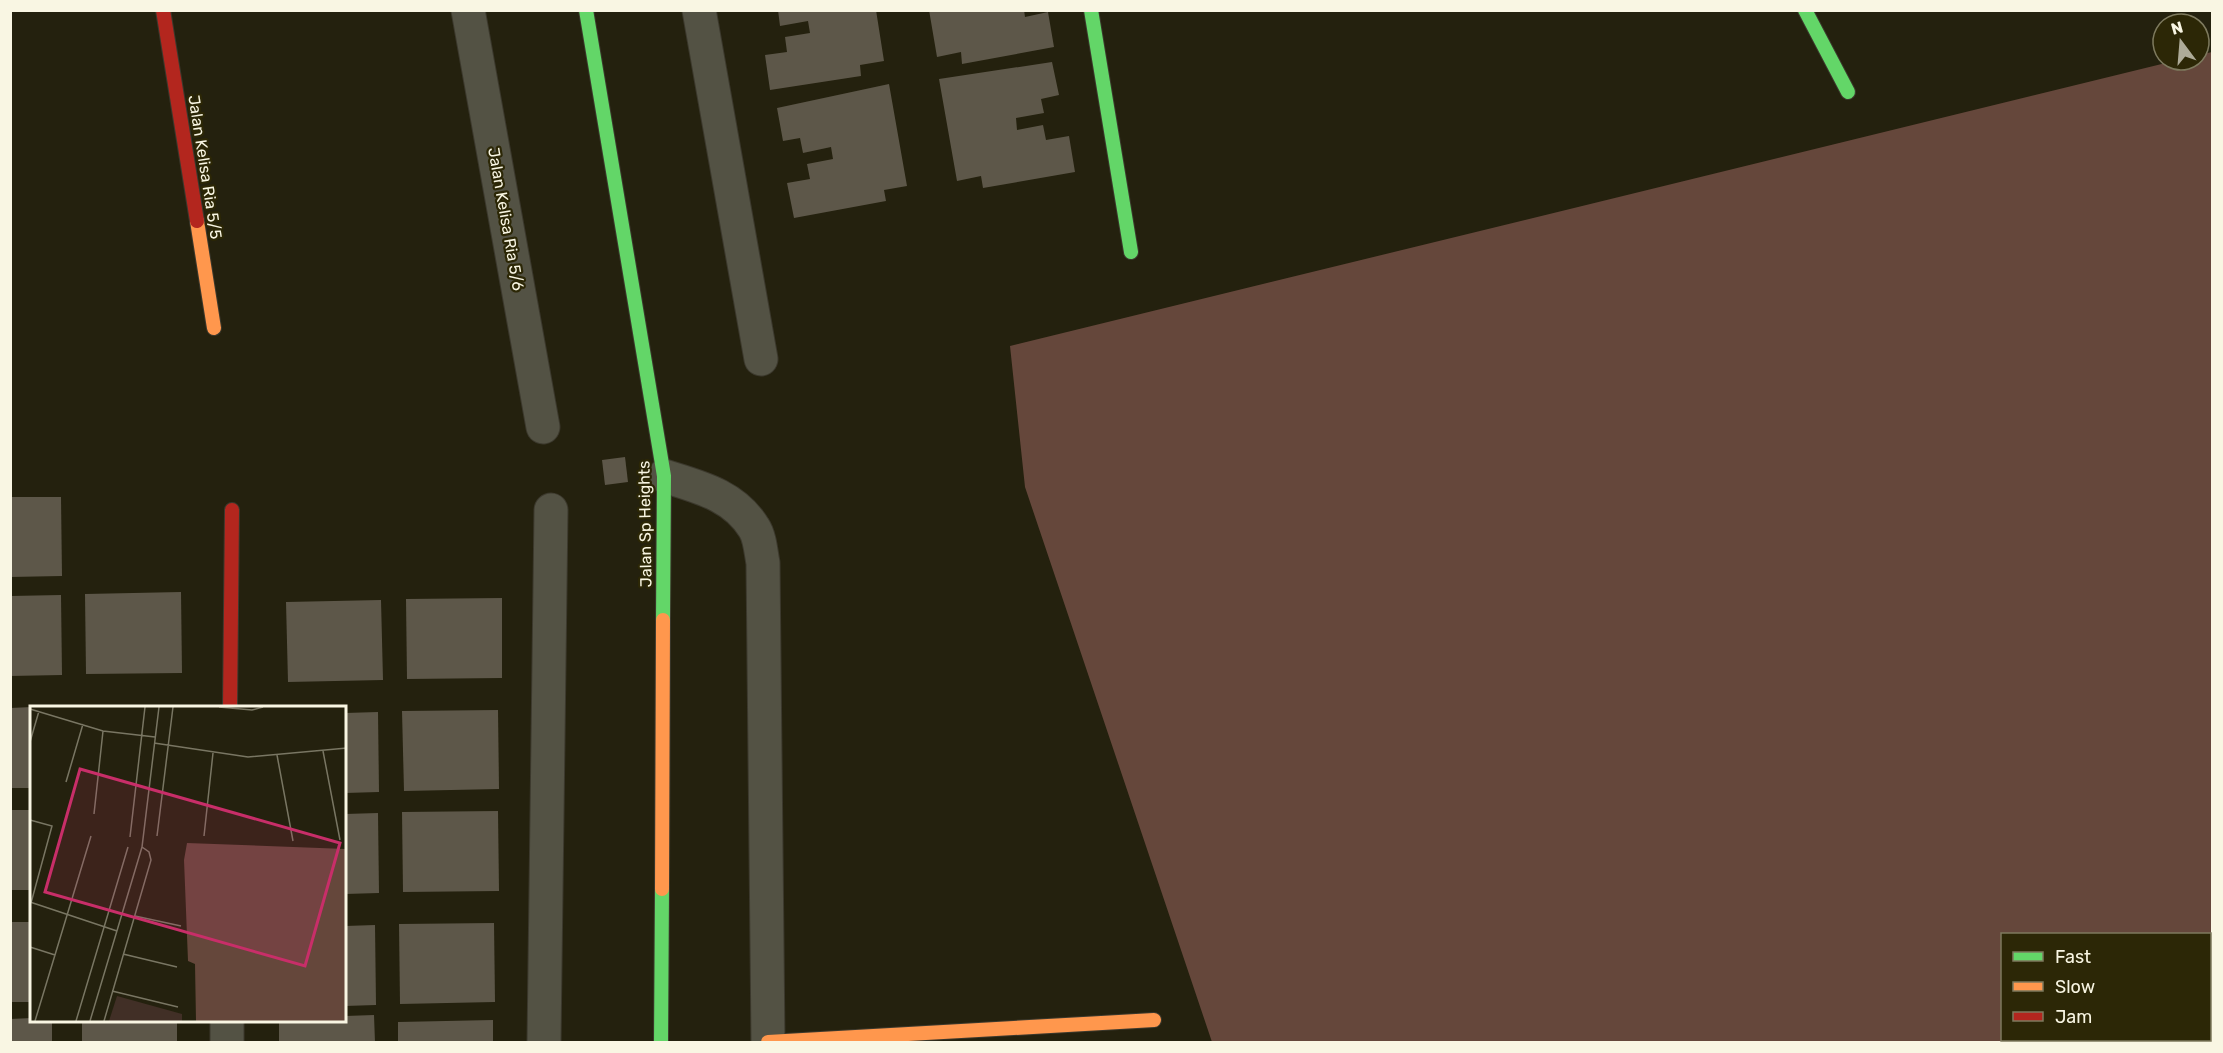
<svg xmlns="http://www.w3.org/2000/svg" width="2223" height="1053" font-family="Rubik,sans-serif">
<style>
.forest{fill:#65473b;fill-rule:evenodd}
.building{fill:#5d5749}
.lines{fill:none;stroke-linecap:round;stroke-linejoin:round}
.street-casing{stroke:#3c392d;stroke-width:35}
.fast-casing{stroke:#3c392d;stroke-width:16}
.slow-casing{stroke:#3c392d;stroke-width:16}
.jam-casing{stroke:#3c392d;stroke-width:16}
.street{stroke:#535244;stroke-width:33}
.fast{stroke:#63d668;stroke-width:14}
.slow{stroke:#ff974d;stroke-width:14}
.jam{stroke:#b3261e;stroke-width:14}
.labels{text-anchor:middle;dominant-baseline:central;stroke-width:4.5;stroke-linejoin:round;paint-order:stroke}
.street-label{font-size:16px;fill:#f9f6e3;stroke:#2c2706}
.inset-road{fill:none;stroke:#797663;stroke-width:1.5}
.view{fill:#c82e69;fill-opacity:0.15;stroke:#c82e69;stroke-width:3}
.inset-edge{fill:none;stroke:#f9f6e3;stroke-width:3}
</style>
<rect width="100%" height="100%" fill="#24210e"/>
<path class="forest" d="M 2212,52 L 2212,1042 L 1212,1042 L 1025,487 L 1010,346 L 2178,60 L 2199,60 L 2199,55 ZM 2002,934 L 2210,934 L 2210,1040 L 2002,1040 Z"/>
<g class="building">
<polygon points="778,10 876,10 884,61 860,65 861,76 770,90 765,55 787,52 785,37 810,33 808,21 780,26"/>
<polygon points="929,10 1024,10 1025,17 1048,12 1054,47 962,64 961,52 937,57"/>
<polygon points="1052,62 1059,95 1041,99 1044,113 1016,118 1017,130 1043,125 1046,140 1069,136 1075,172 983,188 981,176 957,181 939,79"/>
<polygon points="889,84 907,186 884,190 886,201 794,218 787,183 810,179 807,164 833,159 831,147 803,153 800,138 783,141 777,108"/>
<polygon points="625,457 628,482 605,485 602,460"/>
<polygon points="10,497 61,497 62,576 10,577"/>
<polygon points="181,592 182,673 86,674 85,594"/>
<polygon points="61,595 62,675 10,676 10,596"/>
<polygon points="502,598 502,678 407,679 406,599"/>
<polygon points="381,600 383,680 288,682 286,602"/>
<polygon points="177,705 177,708 91,708 91,706"/>
<polygon points="10,708 32,707 32,788 10,788"/>
<polygon points="498,710 499,789 404,791 402,711"/>
<polygon points="378,712 379,792 345,793 345,713"/>
<rect x="10" y="810" width="22" height="80"/>
<polygon points="498,811 499,891 403,892 402,812"/>
<polygon points="378,813 379,893 345,894 345,814"/>
<rect x="10" y="922" width="22" height="80"/>
<polygon points="494,923 495,1002 400,1004 399,924"/>
<polygon points="375,925 376,1005 345,1006 345,926"/>
<polygon points="374,1015 375,1042 279,1042 279,1022 345,1022 345,1016"/>
<polygon points="32,1018 32,1022 52,1022 52,1042 10,1042 10,1019"/>
<polygon points="493,1020 493,1042 398,1042 398,1022"/>
<rect x="82" y="1022" width="95" height="20"/>
</g>
<g class="lines">
<g class="street-casing">
<g id="street">
<polyline points="468,10 543,427"/>
<polyline points="699,10 761,359"/>
<path d="M 664,476 C 699,487 734,495 754,528 C 760,537 761,553 763,563 L 768,1042"/>
<polyline points="227,1042 227,1022"/>
<polyline points="544,1042 551,510"/>
</g>
</g>
<g class="fast-casing">
<g id="fast">
<polyline points="586,10 664,476 663,620"/>
<polyline points="1091,10 1131,252"/>
<polyline points="1805,10 1848,92"/>
<polyline points="661,1042 662,889"/>
</g>
</g>
<g class="slow-casing">
<g id="slow">
<polyline points="197,221 214,328"/>
<polyline points="662,889 663,620"/>
<polyline points="768,1042 1154,1020"/>
</g>
</g>
<g class="jam-casing">
<g id="jam">
<polyline points="163,10 197,221"/>
<polyline points="230,708 232,510"/>
</g>
</g>
<use href="#street" class="street"/>
<use href="#fast" class="fast"/>
<use href="#slow" class="slow"/>
<use href="#jam" class="jam"/>
</g>
<g class="labels">
<g class="street-label">
<text transform="translate(205 167) rotate(81)">Jalan Kelisa Ria 5/5</text>
<text transform="translate(506 219) rotate(80)">Jalan Kelisa Ria 5/6</text>
<text transform="translate(645 524) rotate(-91)">Jalan Sp Heights</text>
</g>
</g>
<g transform="translate(30 706)">
<rect width="316" height="316" fill="#24210e"/>
<path d="M 87,290 L 152,308 L 152,315 L 79,315 Z" fill="#412f26"/>
<path d="M 157,137 L 316,143 L 316,315 L 166,315 L 165,258 L 158,255 L 154,154 Z" fill="#65473b"/>
<path class="inset-road" d="M 189,1 L 222,4 L 233,1M 0,3 L 73,25 L 125,31M 0,36 L 9,5M 124,37 L 218,51 L 317,42M 293,45 L 310,134M 247,49 L 263,135M 36,76 L 53,18M 64,108 L 73,25M 0,114 L 22,120 L 1,197M 127,130 L 143,1M 174,130 L 183,47M 100,131 L 115,1M 0,196 L 87,225M 105,210 L 151,220M 0,241 L 25,249M 93,248 L 147,261M 82,285 L 148,301M 5,315 L 61,130M 46,315 L 98,141M 60,315 L 112,141 L 129,1M 74,315 L 121,154 L 119,146 L 112,141"/>
<path class="view" d="M 50,63 L 310,137 L 275,260 L 15,186 Z"/>
<rect width="316" height="316" class="inset-edge"/>
</g>
<rect width="2223" height="1053" fill="none" stroke="#f9f6e3" stroke-width="24"/>
<rect x="2001" y="933" width="210" height="108" fill="#2c2706" stroke="#7e7a5e" stroke-width="1.5"/>
<rect x="2013" y="952" width="30" height="9" fill="#63d668" stroke="#7e7a5e" stroke-width="1.5"/>
<text x="2055" y="963" font-size="18" fill="#f9f6e3">Fast</text>
<rect x="2013" y="982" width="30" height="9" fill="#ff974d" stroke="#7e7a5e" stroke-width="1.5"/>
<text x="2055" y="993" font-size="18" fill="#f9f6e3">Slow</text>
<rect x="2013" y="1012" width="30" height="9" fill="#b3261e" stroke="#7e7a5e" stroke-width="1.5"/>
<text x="2055" y="1023" font-size="18" fill="#f9f6e3">Jam</text>
<g transform="translate(2181 42) rotate(344)"><circle r="28" fill="#2c2706" stroke="#7e7a5e" stroke-width="1.5"/>
<path d="M0-4.5L10 22L0 15L-10 22Z" fill="#aeab98"/>
<text y="-9" font-size="16" font-weight="bold" text-anchor="middle" fill="#f9f6e3">N</text>
</g>
</svg>
